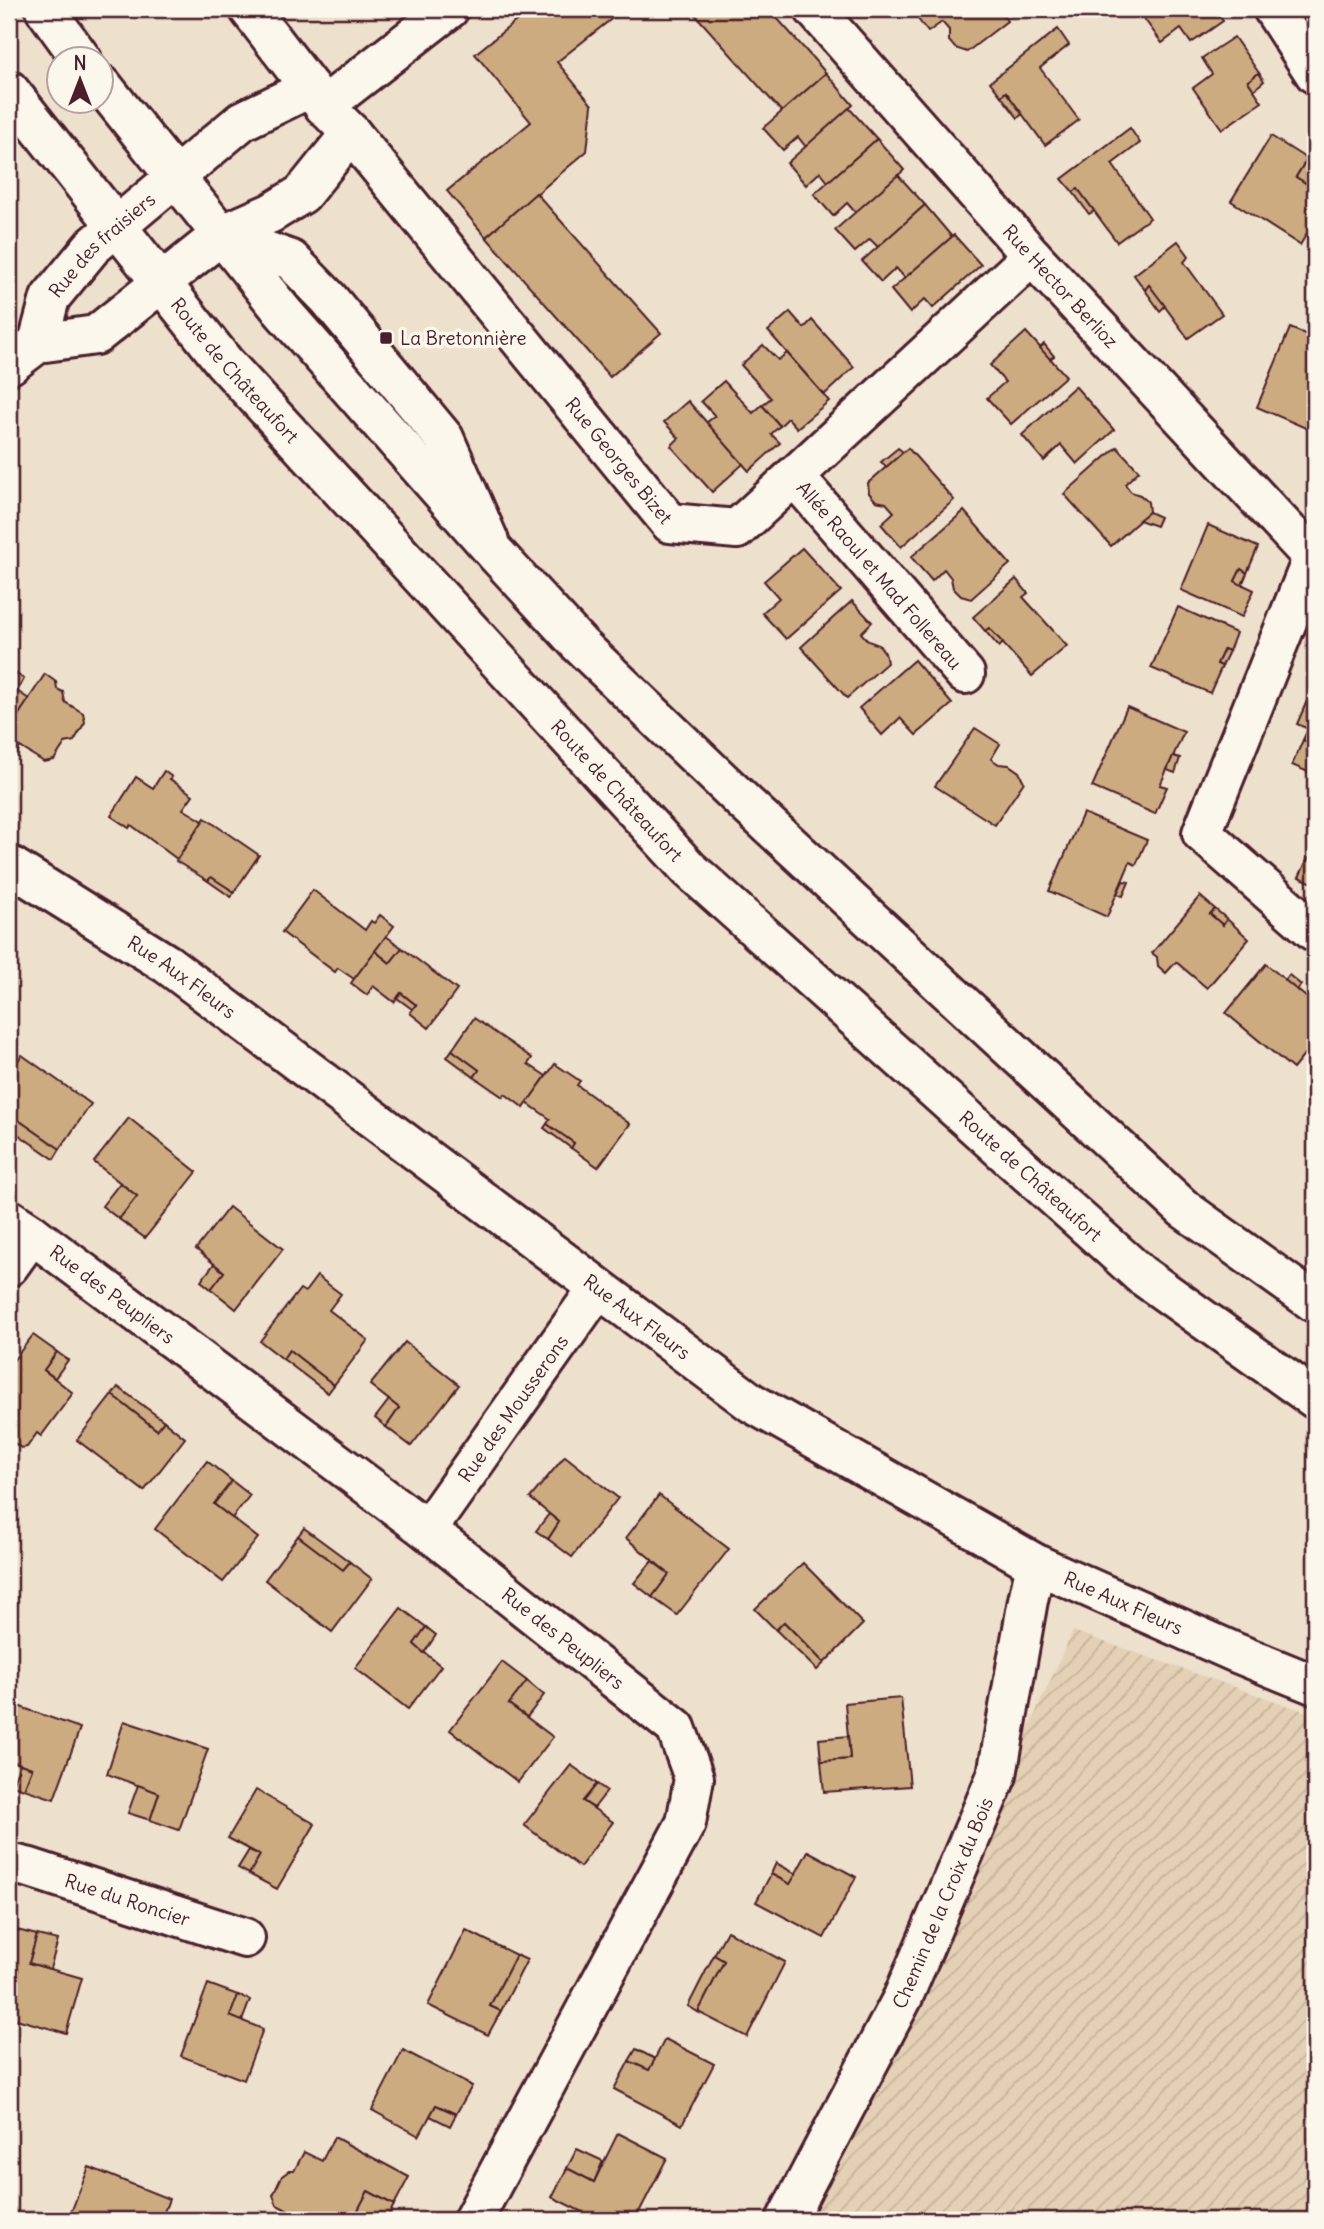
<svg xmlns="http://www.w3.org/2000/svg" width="1324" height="2229" font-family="Delius,sans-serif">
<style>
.industrial{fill:url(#industrial-furrows)}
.building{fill:#cdab80;stroke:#4a1f2b;stroke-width:2}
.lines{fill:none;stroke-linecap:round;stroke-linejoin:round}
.minor-casing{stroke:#4a1f2b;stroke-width:44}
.major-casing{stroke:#4a1f2b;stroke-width:44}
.minor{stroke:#fbf7ec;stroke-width:38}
.major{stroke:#fbf7ec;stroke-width:38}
.poi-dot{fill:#4a1f2b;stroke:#fbf7ec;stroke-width:2.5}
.labels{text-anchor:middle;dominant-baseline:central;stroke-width:7;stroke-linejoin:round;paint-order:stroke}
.street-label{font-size:19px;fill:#4a1f2b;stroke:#fbf7ec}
.poi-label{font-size:19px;fill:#4a1f2b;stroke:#fbf7ec;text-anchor:start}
</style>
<defs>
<pattern id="industrial-furrows" width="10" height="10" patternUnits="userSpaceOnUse" patternTransform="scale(1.75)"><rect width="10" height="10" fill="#e3d0b5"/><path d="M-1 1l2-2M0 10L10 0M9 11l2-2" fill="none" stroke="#c4b29c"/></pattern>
</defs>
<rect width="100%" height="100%" fill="#ede0cc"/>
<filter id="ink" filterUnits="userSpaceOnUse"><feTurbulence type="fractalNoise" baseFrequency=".0143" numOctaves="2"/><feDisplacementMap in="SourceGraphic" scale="14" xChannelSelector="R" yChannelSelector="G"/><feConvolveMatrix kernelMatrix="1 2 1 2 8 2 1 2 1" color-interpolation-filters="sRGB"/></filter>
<g filter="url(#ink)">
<polygon class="industrial" points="1073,1631 1315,1715 1315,2220 804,2220"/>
<g class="building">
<polygon points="531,9 624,9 557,62 592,105 587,151 486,237 447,191 531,122 475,54"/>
<polygon points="690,9 769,9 826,73 782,112"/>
<polygon points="910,9 998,9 1007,21 967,52 955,48 949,41 949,30 942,22 928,32"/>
<polygon points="1137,9 1215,9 1223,21 1191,43 1181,29 1162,43"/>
<polygon points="1058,29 1069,45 1040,68 1079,120 1045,145 1006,92 1001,96 990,82"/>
<polygon points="1234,37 1259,73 1248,81 1262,102 1222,129 1193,88 1212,74 1202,58"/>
<polygon points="826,73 853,105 806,147 798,137 783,150 763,128"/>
<polygon points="1259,73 1264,81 1254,90 1248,81"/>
<polygon points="1006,92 1022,114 1018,118 1001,96"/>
<polygon points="849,108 877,139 828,182 820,172 806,185 787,163"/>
<polygon points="1130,128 1140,143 1112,164 1150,218 1117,242 1078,189 1073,192 1062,179"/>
<polygon points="1271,136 1307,159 1296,177 1315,189 1315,220 1300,245 1231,201"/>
<polygon points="877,139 904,170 856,213 847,203 833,216 814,194"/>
<polygon points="1307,159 1315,164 1315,167 1306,183 1296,177"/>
<polygon points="898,175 925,205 878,247 870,239 855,252 835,230"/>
<polygon points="1078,189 1094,211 1089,214 1073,192"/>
<polygon points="536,193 661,333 610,377 486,237"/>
<polygon points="925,205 952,237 905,278 896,268 881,282 862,261"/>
<polygon points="954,235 981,265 933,308 925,299 910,313 891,290"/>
<polygon points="1178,241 1189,256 1184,262 1222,314 1188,338 1149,285 1145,290 1134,275"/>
<polygon points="1149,285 1165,306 1160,311 1145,290"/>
<polygon points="790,312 804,328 812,320 854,367 824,395 768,331"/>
<polygon points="1290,328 1315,338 1315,432 1257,407"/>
<polygon points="1026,332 1066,376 1011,424 987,398 1005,382 990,365"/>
<polygon points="1044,344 1054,356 1050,359 1040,348"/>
<polygon points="763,345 778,360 787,353 829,401 797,428 788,418 780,426 762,405 771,398 741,365"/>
<polygon points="724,381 753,413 762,405 780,426 771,434 780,443 749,471 706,423 715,416 701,401"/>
<polygon points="1075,386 1114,430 1077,464 1061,445 1044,461 1022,435"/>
<polygon points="688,401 743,464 712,492 671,446 679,438 664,422"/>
<polygon points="1117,447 1139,471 1125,484 1131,492 1140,495 1148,502 1149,512 1111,546 1064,494"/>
<polygon points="898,448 903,452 887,467 881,462"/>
<polygon points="908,448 954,500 901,547 881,524 894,512 886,503 876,501 869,493 868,483"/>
<polygon points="964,511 1010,564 971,599 961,596 953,588 951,578 944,569 932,581 911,557"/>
<polygon points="1149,512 1160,517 1156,526 1139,520"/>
<polygon points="1208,525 1258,547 1247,573 1241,569 1235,581 1254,590 1242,617 1181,590"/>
<polygon points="802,548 841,591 786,639 762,613 779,598 764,581"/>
<polygon points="1241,569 1247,573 1242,585 1235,581"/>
<polygon points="1016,579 1028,593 1023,597 1067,646 1032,676 989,628 985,631 973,617"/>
<polygon points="852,601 872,622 861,633 868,641 879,645 885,653 887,663 847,698 801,647"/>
<polygon points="1178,607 1236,633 1229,651 1224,649 1217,664 1222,666 1210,693 1151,668"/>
<polygon points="989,628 1003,643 999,647 985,631"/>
<polygon points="1224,649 1229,651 1222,666 1217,664"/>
<polygon points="914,660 952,704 916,735 900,718 882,735 859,708"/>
<polygon points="9,669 24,679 9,705"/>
<polygon points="45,674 56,682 57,689 63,692 65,702 83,713 85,722 74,741 65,743 54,760 44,762 20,747 16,755 9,751 9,729"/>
<polygon points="17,691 29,699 9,729 9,705"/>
<polygon points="1309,696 1315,699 1315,732 1297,724"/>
<polygon points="1127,707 1184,732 1160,785 1167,787 1155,814 1092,787"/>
<polygon points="975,728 1000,744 991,759 999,764 1009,765 1019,772 1024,782 995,825 935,786"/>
<polygon points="1308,729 1315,732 1311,743 1303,740"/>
<polygon points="1315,733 1315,775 1292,765 1303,740 1311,743"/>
<polygon points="1173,756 1180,758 1175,773 1167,770"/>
<polygon points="164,771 172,777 170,779 193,795 183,809 203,821 177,859 131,825 129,828 111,816 136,777 153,788"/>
<polygon points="1083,813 1147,840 1136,865 1130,862 1107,917 1049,891"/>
<polygon points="205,818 259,855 234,892 211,877 208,881 176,861"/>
<polygon points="1308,858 1315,859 1315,884 1299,877"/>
<polygon points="211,877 234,892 231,897 208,881"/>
<polygon points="1123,881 1129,882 1123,896 1117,894"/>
<polygon points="313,890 365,930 371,921 374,923 380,915 394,926 354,979 338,968 335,972 282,932"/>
<polygon points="1200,896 1215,909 1210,914 1223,925 1227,919 1249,939 1207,988 1176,962 1166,973 1158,966 1157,957 1152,953"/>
<polygon points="1215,909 1227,919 1223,925 1210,914"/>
<polygon points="386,936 402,948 390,963 375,951"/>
<polygon points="402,948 457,990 429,1028 410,1013 416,1005 401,993 394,1002 373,986 367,995 351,983 375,951 390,963"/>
<polygon points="1266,964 1312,1002 1315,997 1315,1042 1293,1069 1226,1013"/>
<polygon points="1289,975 1301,985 1297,990 1285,980"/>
<polygon points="401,993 416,1005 412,1009 397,998"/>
<polygon points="474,1018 532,1058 528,1064 546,1076 524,1108 505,1094 503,1097 474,1077 479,1070 452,1050"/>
<polygon points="452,1050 479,1070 474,1077 447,1057"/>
<polygon points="22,1055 91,1104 60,1149 14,1117 9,1124 9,1074"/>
<polygon points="555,1064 580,1081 577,1085 630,1124 598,1167 571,1148 574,1143 547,1124 550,1119 527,1103"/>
<polygon points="14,1117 60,1149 54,1159 9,1128 9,1124"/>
<polygon points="129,1118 197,1172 145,1238 119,1219 137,1196 94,1162"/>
<polygon points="547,1124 574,1143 571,1148 544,1128"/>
<polygon points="120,1183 137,1196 119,1219 102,1206"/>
<polygon points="229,1207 283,1249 236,1309 211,1289 224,1272 196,1249"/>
<polygon points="214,1264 224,1272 211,1289 201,1281"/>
<polygon points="317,1276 341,1294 329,1310 368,1340 334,1385 289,1350 283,1359 260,1341 300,1289 305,1292"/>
<polygon points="33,1335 57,1352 44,1370 73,1393 41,1436 37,1433 27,1447 21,1448 9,1439 9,1366"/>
<polygon points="405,1342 459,1385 411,1446 386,1427 399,1408 370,1385"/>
<polygon points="289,1350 334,1385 328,1393 283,1359"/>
<polygon points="57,1352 68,1360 55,1378 44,1370"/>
<polygon points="118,1387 164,1421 157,1430 112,1395"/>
<polygon points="112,1395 157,1430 164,1421 185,1438 144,1491 77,1440"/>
<polygon points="389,1400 399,1408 386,1427 375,1418"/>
<polygon points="565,1456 618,1498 572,1557 548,1539 559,1522 530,1498"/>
<polygon points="207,1461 232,1481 214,1504 258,1538 223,1582 155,1529"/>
<polygon points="232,1481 250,1495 232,1518 214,1504"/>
<polygon points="659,1495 729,1549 677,1615 652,1597 669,1574 626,1538"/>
<polygon points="549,1514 559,1522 548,1539 536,1531"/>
<polygon points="304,1528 350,1562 343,1570 298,1536"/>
<polygon points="298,1536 343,1570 350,1562 372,1579 332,1632 265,1580"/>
<polygon points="652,1561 669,1574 652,1597 634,1583"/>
<polygon points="803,1563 863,1624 824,1663 784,1622 776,1630 755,1609"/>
<polygon points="401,1608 426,1627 414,1644 441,1666 408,1709 355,1668"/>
<polygon points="784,1622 824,1663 817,1670 776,1630"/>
<polygon points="426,1627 436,1635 424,1653 414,1644"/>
<polygon points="502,1662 527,1681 509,1704 553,1737 518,1782 450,1730"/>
<polygon points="527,1681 544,1695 527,1717 509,1704"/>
<polygon points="901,1698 910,1786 824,1792 821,1761 850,1759 845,1703"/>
<polygon points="15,1705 80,1728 54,1799 24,1789 32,1768 9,1760 9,1723"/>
<polygon points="124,1721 208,1749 179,1830 150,1820 159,1793 107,1774"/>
<polygon points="848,1736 850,1759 821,1761 819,1739"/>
<polygon points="20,1764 32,1768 24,1789 12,1785"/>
<polygon points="571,1765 597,1784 583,1801 613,1822 580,1867 524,1825"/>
<polygon points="597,1784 607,1791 594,1808 583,1801"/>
<polygon points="138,1785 159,1793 150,1820 128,1813"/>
<polygon points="256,1790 315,1824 277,1889 249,1874 260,1855 228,1838"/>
<polygon points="249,1850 260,1855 249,1874 238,1868"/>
<polygon points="808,1851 856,1877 824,1938 756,1902 771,1874 790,1884"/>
<polygon points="776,1863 796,1874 790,1884 771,1874"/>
<polygon points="9,1928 37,1935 29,1963 82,1978 66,2033 9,2017"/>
<polygon points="466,1930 516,1955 490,2006 501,2011 488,2035 428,2005"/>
<polygon points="727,1931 785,1962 747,2037 698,2012 724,1961 714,1955"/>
<polygon points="37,1935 58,1940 50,1969 29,1963"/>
<polygon points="516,1955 527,1960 501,2011 490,2006"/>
<polygon points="714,1955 724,1961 698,2012 688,2006"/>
<polygon points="208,1984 238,1995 230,2016 263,2029 244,2080 181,2056"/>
<polygon points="238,1995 250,2000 242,2021 230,2016"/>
<polygon points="665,2039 714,2064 682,2125 614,2089 629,2061 649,2070"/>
<polygon points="636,2049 655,2059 649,2070 629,2061"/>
<polygon points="403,2050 472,2086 456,2114 436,2105 419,2136 372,2110"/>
<polygon points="436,2105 456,2114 450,2126 430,2116"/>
<polygon points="618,2133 667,2158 635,2220 598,2220 552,2197 567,2168 594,2182"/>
<polygon points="334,2137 409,2177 394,2205 368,2191 353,2220 306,2220 277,2205 273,2195 282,2176 289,2171 294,2171 304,2152 322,2161"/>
<polygon points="577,2149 603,2161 594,2182 567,2168"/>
<polygon points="89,2167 169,2199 161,2220 68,2220"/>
<polygon points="368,2191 394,2205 386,2220 378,2220 358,2210"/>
</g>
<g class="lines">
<g class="minor-casing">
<g id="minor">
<path id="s1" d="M 249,9 L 324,106 L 351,133 L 670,523 L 737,529 L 1032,256"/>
<path id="s2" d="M 814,9 L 1032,256 L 1315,560"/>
<polyline points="1273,9 1315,74"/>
<polyline points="324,106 449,9"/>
<polyline points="221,235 291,260 328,298 444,438 489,541"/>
<path id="s3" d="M 38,343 L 50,298 L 92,247 L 242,121 L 310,88"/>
<polyline points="9,365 38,343 96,335 221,235 271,213 302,194 351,133"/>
<path id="s4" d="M 794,476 L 965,674"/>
<polyline points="1315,552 1202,833 1315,932"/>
<path id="s5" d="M 9,865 L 167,964 L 752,1403 L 1036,1564 L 1234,1652 L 1315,1685"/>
<path id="s6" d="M 9,1219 L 32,1234 L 427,1530 L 676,1728 L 694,1778 L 686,1823 L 473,2220"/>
<polyline points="9,1266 32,1234"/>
<path id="s7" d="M 427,1530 L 598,1288"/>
<path id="s8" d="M 9,1863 L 30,1868 L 245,1938"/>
<path id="s9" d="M 786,2220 L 903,1997 L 997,1775 L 1028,1600 L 1036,1564"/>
</g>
</g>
<g class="major-casing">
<g id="major">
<polyline points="45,9 82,60"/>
<polyline points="102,85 283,312 495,553 580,645 747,805 1184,1209 1315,1303"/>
<path id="s10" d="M 9,90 L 224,362 L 689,869 L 1140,1274 L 1315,1399"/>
</g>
</g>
<use href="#minor" class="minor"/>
<use href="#major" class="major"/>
</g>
</g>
<rect class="poi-dot" x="379" y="331" width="14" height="14" rx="3.5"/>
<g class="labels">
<g class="street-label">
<text stroke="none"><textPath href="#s3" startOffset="121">Rue des fraisiers</textPath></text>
<text stroke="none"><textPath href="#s2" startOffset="371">Rue Hector Berlioz</textPath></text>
<text stroke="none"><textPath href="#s10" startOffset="360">Route de Châteaufort</textPath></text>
<text stroke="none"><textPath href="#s1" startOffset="584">Rue Georges Bizet</textPath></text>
<text stroke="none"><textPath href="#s4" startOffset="131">Allée Raoul et Mad Follereau</textPath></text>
<text stroke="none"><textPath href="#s10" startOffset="928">Route de Châteaufort</textPath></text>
<text stroke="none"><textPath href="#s5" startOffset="206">Rue Aux Fleurs</textPath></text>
<text stroke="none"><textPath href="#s10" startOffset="1494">Route de Châteaufort</textPath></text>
<text stroke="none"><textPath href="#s6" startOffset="128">Rue des Peupliers</textPath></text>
<text stroke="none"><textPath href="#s5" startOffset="774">Rue Aux Fleurs</textPath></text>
<text stroke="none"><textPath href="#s7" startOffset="149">Rue des Mousserons</textPath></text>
<text stroke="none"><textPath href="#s5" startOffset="1340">Rue Aux Fleurs</textPath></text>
<text stroke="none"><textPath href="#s6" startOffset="695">Rue des Peupliers</textPath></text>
<text stroke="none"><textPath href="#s8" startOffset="124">Rue du Roncier</textPath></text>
<text stroke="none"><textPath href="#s9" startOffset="354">Chemin de la Croix du Bois</textPath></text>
</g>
<g class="poi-label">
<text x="400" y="338">La Bretonnière</text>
</g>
</g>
<rect width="1324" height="2229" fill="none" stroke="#fbf7ec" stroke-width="35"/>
<rect x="18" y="18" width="1289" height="2194" fill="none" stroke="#4a1f2b" stroke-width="2.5" filter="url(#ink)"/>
<g transform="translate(80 80)"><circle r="33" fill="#fbf7ec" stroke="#b4a19f" stroke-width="2"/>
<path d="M0-5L12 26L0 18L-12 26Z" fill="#4a1f2b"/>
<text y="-10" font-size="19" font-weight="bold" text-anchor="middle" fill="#4a1f2b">N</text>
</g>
</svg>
